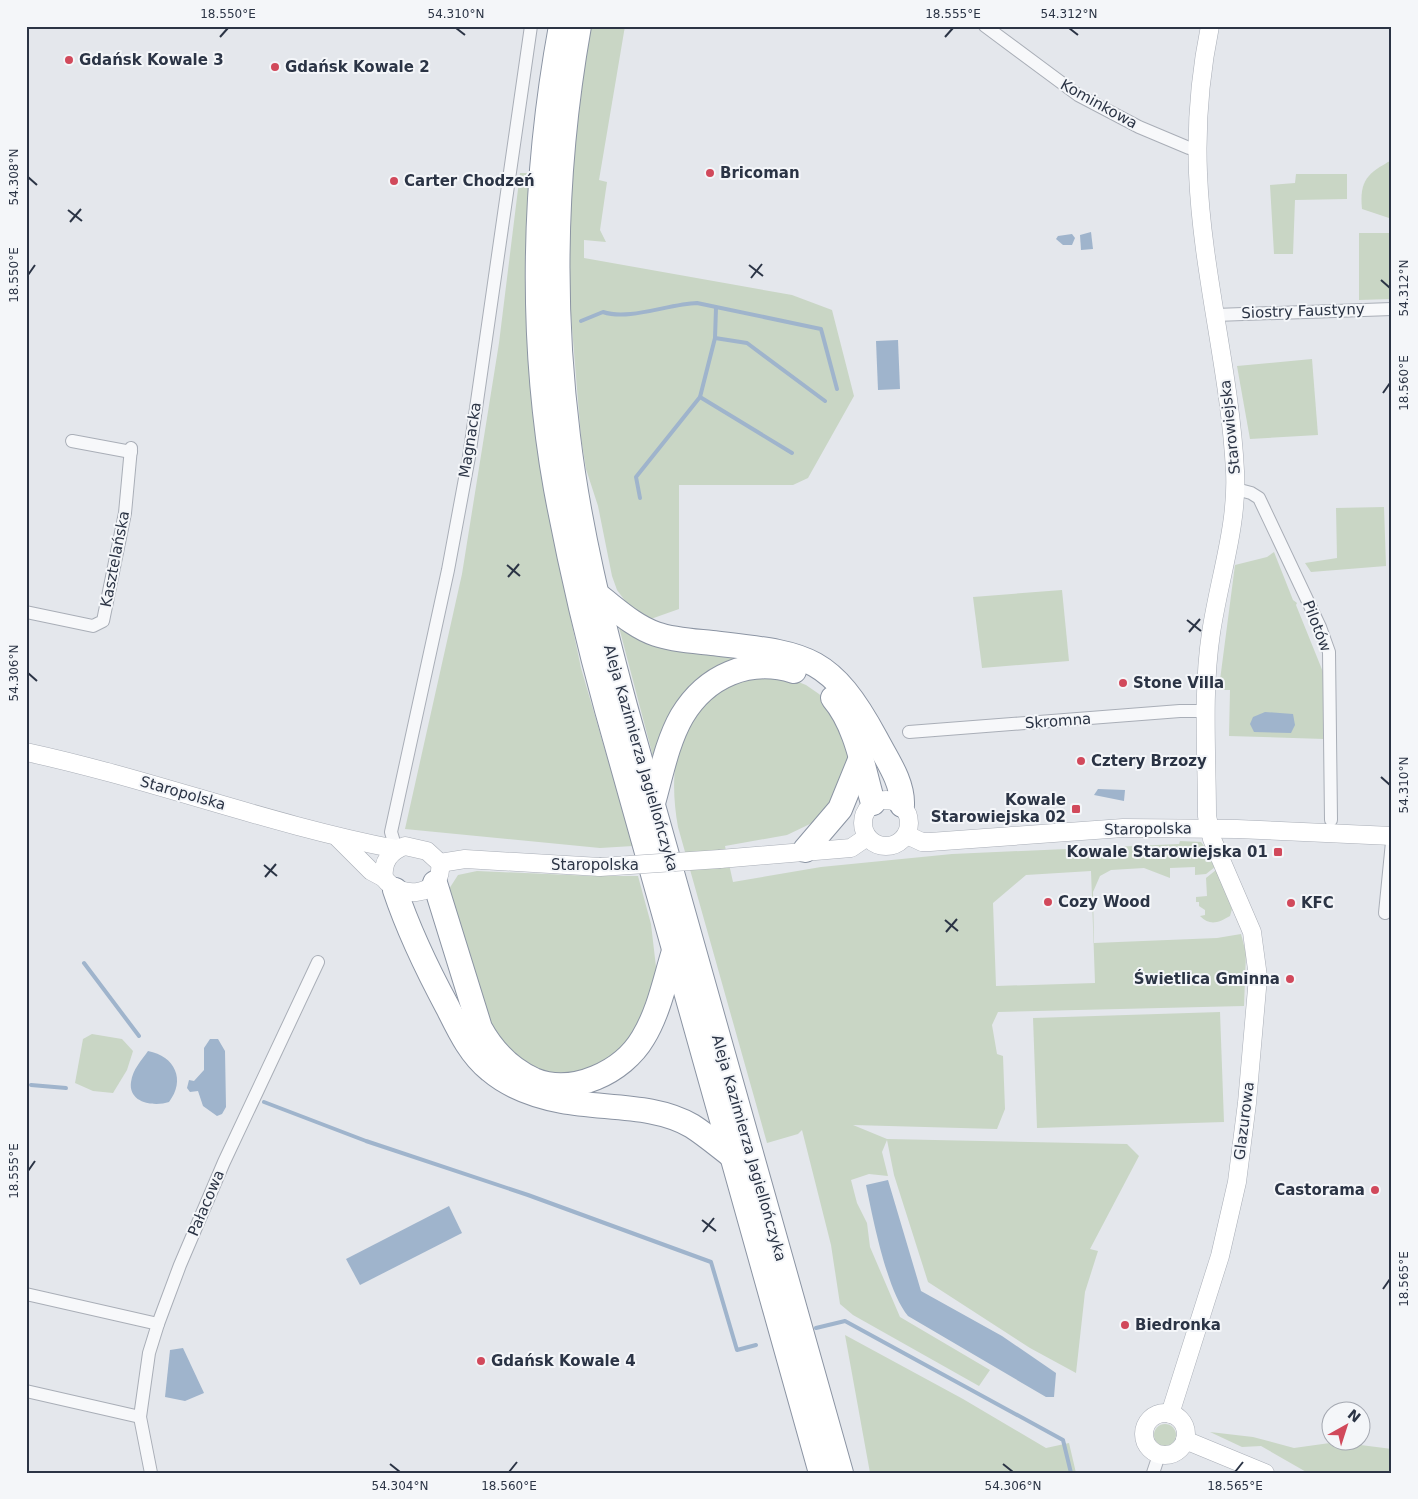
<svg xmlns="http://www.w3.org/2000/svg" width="1418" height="1499" font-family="'DejaVu Sans',sans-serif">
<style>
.green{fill:#c9d6c5;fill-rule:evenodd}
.water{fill:#9fb4cc}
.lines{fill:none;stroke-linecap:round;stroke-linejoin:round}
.stream{stroke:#9fb4cc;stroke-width:4}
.street-casing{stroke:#a9aeb7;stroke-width:14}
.secondary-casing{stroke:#a9aeb7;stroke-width:19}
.highway-casing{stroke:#8b94a3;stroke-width:26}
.street{stroke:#f7f8fa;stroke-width:12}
.secondary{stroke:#fff;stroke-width:18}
.highway{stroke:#fff;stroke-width:24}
.secondary-bridge-casing{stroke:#a9aeb7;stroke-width:19;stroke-linecap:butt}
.secondary-bridge{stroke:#fff;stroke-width:18}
.ticks{fill:none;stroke:#2b3445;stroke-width:2}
.poi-dot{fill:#d1495b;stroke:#f4f6f9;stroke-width:2}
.labels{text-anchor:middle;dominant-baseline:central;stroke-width:4;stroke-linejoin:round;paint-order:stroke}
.poi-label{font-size:15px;font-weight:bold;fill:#2b3445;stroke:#f4f6f9;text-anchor:start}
.street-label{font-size:15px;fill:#2b3445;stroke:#f4f6f9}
.neatline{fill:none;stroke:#2b3445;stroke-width:2}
.ticks-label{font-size:12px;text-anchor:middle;fill:#2b3445}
</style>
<rect width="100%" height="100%" fill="#e4e7ec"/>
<g class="green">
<polygon points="587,26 625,26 599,180 607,182 600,230 606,242 584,240 584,258 792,295 832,310 854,396 808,478 793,485 679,485 679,609 648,620 626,602 617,590 612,576 598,506 586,469 581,438 570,303 569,193"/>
<path d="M 1392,160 L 1392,219 L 1362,209 C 1359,180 1368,173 1392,160 Z"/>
<polygon points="520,173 530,173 526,252 528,340 544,490 581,668 633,846 600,848 405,829 462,574 499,343"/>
<polygon points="1296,174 1347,174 1347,199 1295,200 1293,254 1274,254 1270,185 1295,183"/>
<polygon points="1359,233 1392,233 1392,299 1359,300"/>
<polygon points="1312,359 1318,435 1250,439 1237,366"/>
<polygon points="1384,507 1386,566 1311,572 1305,563 1337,558 1336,508"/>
<polygon points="1274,552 1293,600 1297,603 1296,605 1323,672 1324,739 1229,736 1230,690 1220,690 1220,680 1235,565 1267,557"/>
<polygon points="1062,590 1069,661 982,668 973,597"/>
<polygon points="615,612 766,657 724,665 656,768"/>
<path d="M 757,674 L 788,678 L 806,685 L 819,694 L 832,707 L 847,743 L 849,764 L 836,801 L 812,823 L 787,835 L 725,846 L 733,882 L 821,867 L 952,854 L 1179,844 L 1180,841 L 1201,842 L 1208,851 L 1215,867 L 1206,874 L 1195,875 L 1195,867 L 1170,868 L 1170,878 L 1144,868 L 1111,870 L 1100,876 L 1093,892 L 1094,943 L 1217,938 L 1241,934 L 1246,953 L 1244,1006 L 998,1012 L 992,1025 L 997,1054 L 1003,1056 L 1005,1109 L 997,1129 L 853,1125 L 887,1139 L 1127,1144 L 1139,1156 L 1090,1249 L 1098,1251 L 1085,1292 L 1076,1373 L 1030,1348 L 928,1282 L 894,1175 L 887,1140 L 882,1152 L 888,1176 L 869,1174 L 851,1180 L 857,1203 L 867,1223 L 870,1247 L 900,1317 L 990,1370 L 979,1386 L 853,1315 L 840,1304 L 831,1245 L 802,1130 L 798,1134 L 767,1143 L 678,827 C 669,776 673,725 717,690 C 727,682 745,679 757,674 ZM 1091,871 L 1095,983 L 996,986 L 993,903 L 1026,875 Z"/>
<path d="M 1216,870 L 1232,909 L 1230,916 C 1218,923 1210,926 1200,916 L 1205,915 L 1205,910 L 1199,906 L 1199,902 L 1196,902 L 1196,897 L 1207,896 L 1206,878 Z"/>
<polygon points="477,871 592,876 638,876 651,924 656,967 655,990 644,1022 604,1068 548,1077 498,1045 449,889 458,875"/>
<polygon points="1220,1012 1224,1122 1037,1128 1033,1018"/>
<polygon points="92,1034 122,1039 133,1051 127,1070 113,1093 93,1091 75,1083 83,1039"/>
<polygon points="845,1335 963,1399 1046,1448 1069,1443 1076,1473 870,1473"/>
<circle cx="1165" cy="1435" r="11"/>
<polygon points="1210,1432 1253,1437 1294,1448 1337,1442 1392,1449 1392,1473 1308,1473 1261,1446 1242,1447"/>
</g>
<g class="water">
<polygon points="1091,232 1093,249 1081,250 1080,235"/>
<polygon points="1072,234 1075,238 1072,245 1063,245 1056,239 1058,236"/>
<polygon points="898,340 900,389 878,390 876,341"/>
<polygon points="1265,712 1293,714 1295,725 1291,733 1254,732 1250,724 1253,717"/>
<polygon points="1098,789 1125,790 1124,801 1094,795"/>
<polygon points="210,1039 218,1039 225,1051 226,1107 222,1114 217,1116 203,1106 198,1091 190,1092 187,1088 189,1080 194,1081 204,1070 204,1048"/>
<path d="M 148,1051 C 175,1056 186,1080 169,1102 C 154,1107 128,1103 131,1082 C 133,1069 141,1061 148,1051 Z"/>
<path d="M 888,1180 L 921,1291 L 1002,1336 L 1056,1373 L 1054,1397 L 1046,1397 L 908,1316 C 887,1291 873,1219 866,1185 Z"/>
<polygon points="449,1206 462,1233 360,1285 346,1259"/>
<polygon points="183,1348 204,1393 185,1401 165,1397 170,1350"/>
</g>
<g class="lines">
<g class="stream">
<path d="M 581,321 L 603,312 C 629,321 668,304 697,303 L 816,328 L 821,329 L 837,389"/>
<polyline points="715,338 747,343 825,401"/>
<polyline points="700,397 792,453"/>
<polyline points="640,498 636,477 700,397 715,338 716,308"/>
<polyline points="84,963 139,1036"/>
<polyline points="31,1085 66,1088"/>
<polyline points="264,1102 366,1141 528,1195 711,1262 737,1350 756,1345"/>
<polyline points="816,1328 845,1321 1063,1440 1071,1473"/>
</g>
<g class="street-casing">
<g id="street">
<polyline points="985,26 1078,95 1139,127 1189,148 1198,148"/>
<polyline points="1215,315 1392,309"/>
<polyline points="72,441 131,452"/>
<polyline points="1236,489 1251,493 1259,498 1320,627 1329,652 1331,820"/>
<polyline points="26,612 93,626 103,621 125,513 131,448"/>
<polyline points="909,732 1180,711 1206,711"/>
<polyline points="396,849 391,832 448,570 469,457 531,26"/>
<polyline points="1385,913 1392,842"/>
<polyline points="26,1294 158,1324"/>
<polyline points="26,1391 140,1417"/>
<polyline points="151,1473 140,1417 149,1353 158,1324 180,1265 224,1162 318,962"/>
<polyline points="1153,1473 1159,1455"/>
</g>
</g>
<g class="secondary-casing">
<g id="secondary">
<path d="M 26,752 C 151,779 271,825 396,849"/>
<circle cx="886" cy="823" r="23"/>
<polyline points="907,835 922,842 930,842 1123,828 1237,829 1392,836"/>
<polyline points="338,838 371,871 384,878"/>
<path d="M 405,846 L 427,851 L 440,863 C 444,896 400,901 384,878 C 382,862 390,851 405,846 Z"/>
<polyline points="720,859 851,848 867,837"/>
<polyline points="440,863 465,859 600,867"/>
<circle cx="1165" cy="1434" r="21"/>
<path d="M 1170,1414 L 1220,1256 L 1237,1182 L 1247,1103 L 1258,977 L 1252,932 L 1212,839 L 1207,816 C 1207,755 1202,693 1211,633 C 1219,579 1238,525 1235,471 C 1230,371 1202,273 1198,173 C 1196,124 1200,75 1210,26"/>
<polyline points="1185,1440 1265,1473"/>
</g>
</g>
<g class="highway-casing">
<g id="highway">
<path d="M 561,26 C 533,178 529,337 556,489 C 570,564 587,637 607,710 L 821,1473"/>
<path d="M 579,26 C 555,161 551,300 568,436 C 579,528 601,617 625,706 L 841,1473"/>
<path d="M 596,594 C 615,608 633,626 656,634 C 673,640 693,641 712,643 C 804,654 829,652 876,739 C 887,760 903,782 902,805"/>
<path d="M 833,698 C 857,726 863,769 873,803"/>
<path d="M 653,803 C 661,775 667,742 682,716 C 706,676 749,657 794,671"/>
<polyline points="805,850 840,809 860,760"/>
<path d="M 435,883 L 480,1028 C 492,1050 510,1069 534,1080 C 573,1096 623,1072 643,1038 C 659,1012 665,980 674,951"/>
<path d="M 395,890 C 409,932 427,969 448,1008 C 459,1030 470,1054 490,1070 C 511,1088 536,1096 562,1101 C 604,1109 655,1104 692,1126 C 706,1135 719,1146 732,1156"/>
</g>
</g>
<use href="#street" class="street"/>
<use href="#secondary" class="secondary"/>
<use href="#highway" class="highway"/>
<g class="secondary-bridge-casing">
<polyline id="secondary-bridge" points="600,867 720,859"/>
</g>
<use href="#secondary-bridge" class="secondary-bridge"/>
</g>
<path class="ticks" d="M 456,28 L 465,35M 1069,28 L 1078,35M 220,37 L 228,28M 945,37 L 953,28M 28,177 L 37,185M 68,210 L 82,221M 70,222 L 81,209M 749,265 L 763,276M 28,275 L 35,265M 751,278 L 762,264M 1381,280 L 1390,288M 1383,393 L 1390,383M 507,565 L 520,576M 508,577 L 519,564M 1187,620 L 1201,631M 1189,632 L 1200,619M 28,673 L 37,681M 1381,777 L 1390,785M 264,865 L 277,876M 265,877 L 276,864M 945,920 L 958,931M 946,932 L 957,919M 28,1171 L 35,1161M 702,1220 L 716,1231M 703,1232 L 714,1218M 1383,1289 L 1390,1279M 390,1464 L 400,1472M 1003,1464 L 1013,1472M 509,1472 L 517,1462M 1235,1472 L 1243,1462"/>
<g class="poi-dot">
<circle cx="69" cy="60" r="5"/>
<circle cx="275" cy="67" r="5"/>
<circle cx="710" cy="173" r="5"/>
<circle cx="394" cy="181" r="5"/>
<circle cx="1123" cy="683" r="5"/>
<circle cx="1081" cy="761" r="5"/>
<rect x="1071" y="804" width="10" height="10" rx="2.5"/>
<rect x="1273" y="847" width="10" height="10" rx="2.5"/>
<circle cx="1048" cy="902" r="5"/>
<circle cx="1291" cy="903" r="5"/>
<circle cx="1290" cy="979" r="5"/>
<circle cx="1375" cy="1190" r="5"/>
<circle cx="1125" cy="1325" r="5"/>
<circle cx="481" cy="1361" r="5"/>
</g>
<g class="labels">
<g class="poi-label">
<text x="79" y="60">Gdańsk Kowale 3</text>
<text x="285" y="67">Gdańsk Kowale 2</text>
<text x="720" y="173">Bricoman</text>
<text x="404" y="181">Carter Chodzeń</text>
<text x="1133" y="683">Stone Villa</text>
<text x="1091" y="761">Cztery Brzozy</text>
<text x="1066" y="800" text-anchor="end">Kowale<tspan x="1066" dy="17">Starowiejska 02</tspan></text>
<text x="1268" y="852" text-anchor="end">Kowale Starowiejska 01</text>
<text x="1058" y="902">Cozy Wood</text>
<text x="1301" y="903">KFC</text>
<text x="1280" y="979" text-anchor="end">Świetlica Gminna</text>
<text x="1365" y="1190" text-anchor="end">Castorama</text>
<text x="1135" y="1325">Biedronka</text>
<text x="491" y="1361">Gdańsk Kowale 4</text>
</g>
<g class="street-label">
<text transform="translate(1099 104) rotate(29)">Kominkowa</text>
<text transform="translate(1303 311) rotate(-2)">Siostry Faustyny</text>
<text transform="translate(1230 427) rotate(-96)">Starowiejska</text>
<text transform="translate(470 440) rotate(-81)">Magnacka</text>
<text transform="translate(115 559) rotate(-79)">Kasztelańska</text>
<text transform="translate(1317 626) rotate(69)">Pilotów</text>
<text transform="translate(1058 721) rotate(-4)">Skromna</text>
<text transform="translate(641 758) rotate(74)">Aleja Kazimierza Jagiellończyka</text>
<text transform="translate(183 793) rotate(16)">Staropolska</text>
<text transform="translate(1148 829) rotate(-1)">Staropolska</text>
<text x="595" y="865">Staropolska</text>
<text transform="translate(1244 1121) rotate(-83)">Glazurowa</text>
<text transform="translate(749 1148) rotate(74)">Aleja Kazimierza Jagiellończyka</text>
<text transform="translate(206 1203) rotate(-67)">Pałacowa</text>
</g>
</g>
<rect width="1418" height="1499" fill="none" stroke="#f4f6f9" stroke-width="55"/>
<g transform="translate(1346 1426) rotate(39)"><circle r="24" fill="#f4f6f9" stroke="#a4a8b1"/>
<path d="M0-4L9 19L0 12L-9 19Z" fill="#d1495b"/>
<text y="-8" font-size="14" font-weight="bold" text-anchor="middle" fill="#2b3445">N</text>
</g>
<rect x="28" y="28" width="1362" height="1444" class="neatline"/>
<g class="ticks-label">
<text x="228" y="18">18.550°E</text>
<text x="456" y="18">54.310°N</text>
<text x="953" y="18">18.555°E</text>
<text x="1069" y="18">54.312°N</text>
<text transform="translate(14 177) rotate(-90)" y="4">54.308°N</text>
<text transform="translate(14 275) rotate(-90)" y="4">18.550°E</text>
<text transform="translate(1404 288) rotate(-90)" y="4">54.312°N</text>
<text transform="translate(1404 383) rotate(-90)" y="4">18.560°E</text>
<text transform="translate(14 673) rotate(-90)" y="4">54.306°N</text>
<text transform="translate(1404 785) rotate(-90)" y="4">54.310°N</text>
<text transform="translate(14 1171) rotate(-90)" y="4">18.555°E</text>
<text transform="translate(1404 1279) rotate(-90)" y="4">18.565°E</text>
<text x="400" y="1490">54.304°N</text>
<text x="509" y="1490">18.560°E</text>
<text x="1013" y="1490">54.306°N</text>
<text x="1235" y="1490">18.565°E</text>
</g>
</svg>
